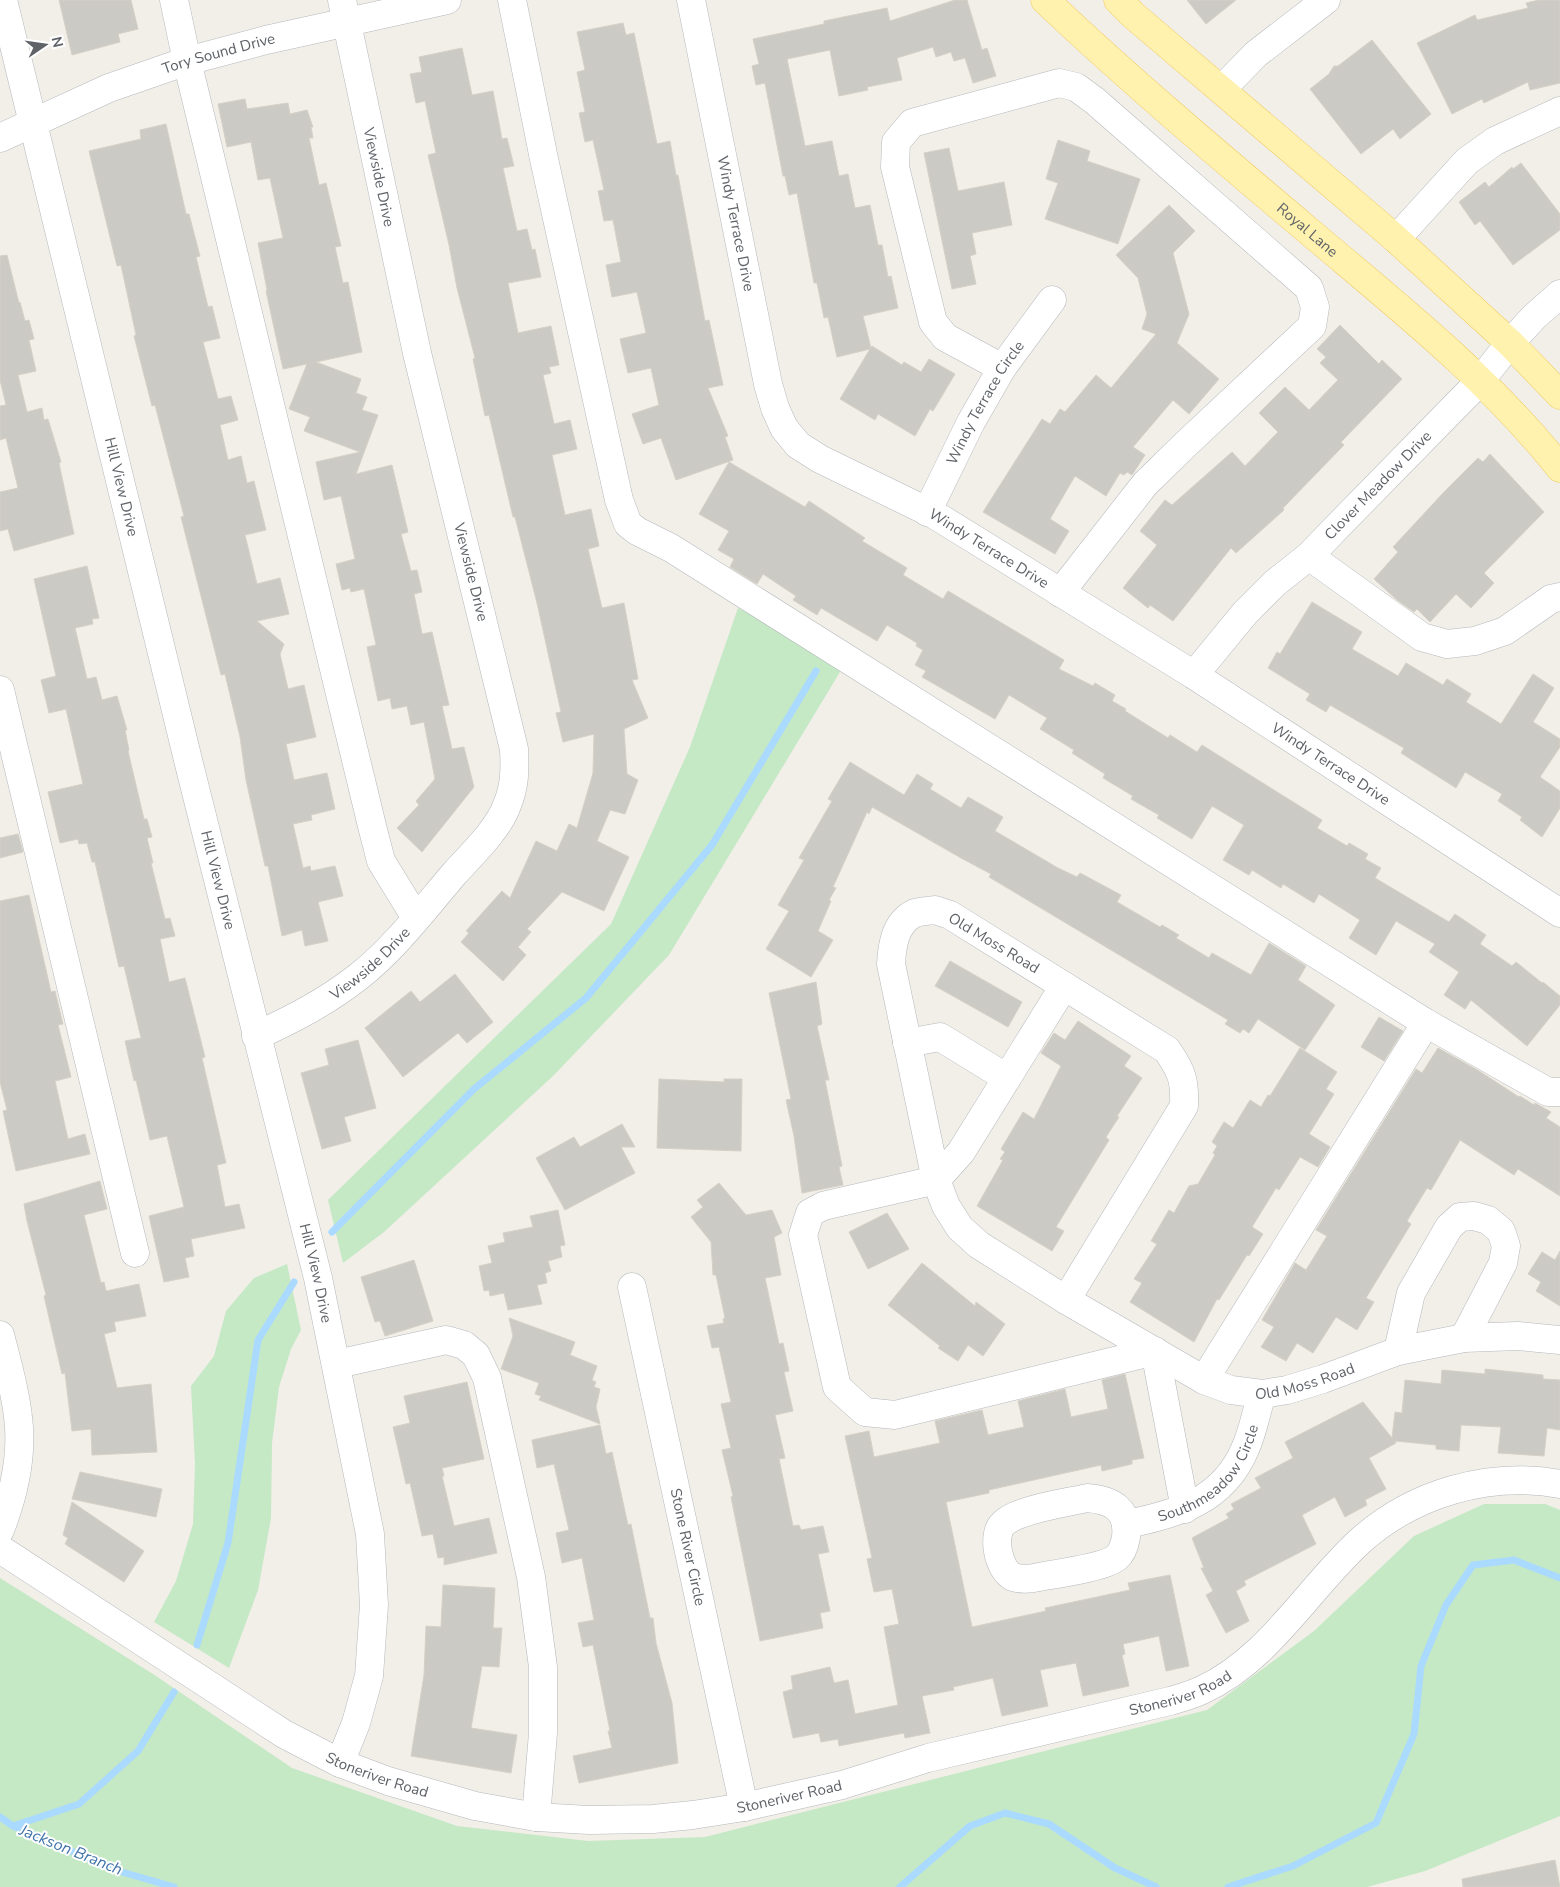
<svg xmlns="http://www.w3.org/2000/svg" width="1560" height="1887" font-family="'Nunito Sans',sans-serif">
<style>
.green{fill:#c5e8c5}
.lines{fill:none;stroke-linecap:round;stroke-linejoin:round}
.stream{stroke:#aadaff;stroke-width:7}
.building{fill:#cccac5;stroke:#d6d1c6}
.minor-casing{stroke:#b5b8bc;stroke-width:29}
.major-casing{stroke:#f2c960;stroke-width:29}
.minor{stroke:#fff;stroke-width:28}
.major{stroke:#fff2af;stroke-width:28}
.labels{text-anchor:middle;dominant-baseline:central;stroke-width:4;stroke-linejoin:round;paint-order:stroke}
.street-label{font-size:15px;fill:#5f6368;stroke:#fff}
.water-label{font-size:16px;font-style:italic;fill:#4174aa;stroke:#fff}
</style>
<rect width="100%" height="100%" fill="#f1efe8"/>
<g class="green">
<polygon points="738,608 846,662 669,955 553,1076 384,1232 343,1263 328,1200 611,924 690,747"/>
<polygon points="287,1264 301,1330 291,1349 279,1387 272,1443 271,1518 258,1590 229,1668 154,1622 176,1581 193,1524 195,1464 191,1386 214,1356 226,1311 254,1278"/>
<polygon points="1484,1504 1545,1504 1560,1510 1560,1816 1425,1871 1367,1887 0,1887 0,1578 153,1674 292,1768 457,1826 588,1841 705,1837 1207,1710 1314,1631 1414,1536"/>
</g>
<g class="lines">
<g class="stream">
<polyline points="332,1232 474,1089 586,998 712,845 816,671"/>
<polyline points="197,1645 228,1543 258,1340 294,1282"/>
<polyline points="0,1817 13,1826 115,1870 174,1887"/>
<polyline points="13,1826 79,1804 138,1751 174,1692"/>
<polyline points="900,1887 970,1826 1005,1813 1049,1824 1115,1868 1156,1887"/>
<polyline points="1228,1887 1293,1866 1376,1823 1414,1734 1421,1666 1446,1605 1473,1565 1514,1560 1560,1578"/>
</g>
</g>
<g class="building">
<polygon points="59,0 131,0 138,29 118,34 120,42 72,55"/>
<polygon points="955,0 967,0 982,50 987,48 996,76 973,83 965,58 954,61 951,52 936,57 933,47 897,58 902,80 867,87 868,90 839,96 830,50 787,59 805,146 832,141 839,176 848,174 855,208 870,205 878,245 882,245 888,277 891,276 898,308 863,316 871,348 872,346 902,365 904,362 921,372 929,359 955,374 933,411 930,409 915,436 878,414 875,420 840,399 870,349 837,357 828,317 824,318 817,283 814,283 797,193 789,195 785,176 783,176 765,83 756,85 752,66 759,64 753,39 824,24 824,21 887,8 890,21"/>
<polygon points="1187,0 1236,0 1206,24"/>
<polygon points="1539,0 1560,0 1560,83 1530,90 1528,82 1484,103 1482,99 1452,114 1417,43 1475,15 1477,20 1528,8 1526,3"/>
<polygon points="623,23 626,35 634,33 657,144 670,141 676,175 678,175 705,321 709,320 723,385 708,388 728,436 725,437 733,460 676,480 661,438 643,444 632,414 659,405 651,368 628,373 620,339 646,333 637,292 612,297 606,265 621,262 613,220 604,221 598,191 604,190 593,140 585,142 579,113 585,112 577,72 585,70 577,32"/>
<polygon points="1372,40 1431,114 1400,139 1393,129 1361,154 1310,89 1329,74 1334,66 1338,66"/>
<polygon points="462,48 472,95 493,91 502,139 507,138 514,166 503,168 517,231 527,229 532,250 535,249 541,277 508,283 518,333 551,326 559,365 549,367 551,373 543,375 554,424 570,420 577,449 552,455 565,515 591,509 599,546 588,549 602,608 624,603 638,679 632,680 648,718 624,729 627,774 638,780 625,814 610,810 597,841 629,857 604,911 562,892 527,929 531,932 518,947 526,955 503,981 461,942 469,933 466,931 502,891 510,898 536,841 557,851 569,824 577,828 593,773 594,734 563,742 556,713 561,712 537,603 515,517 513,517 489,415 485,416 473,359 475,358 457,288 449,245 428,155 436,153 425,101 416,103 410,74 422,72 419,57"/>
<polygon points="245,99 247,109 288,103 290,114 307,110 313,127 311,127 313,138 309,138 319,185 326,183 341,246 335,247 343,283 348,282 362,352 316,362 361,379 356,393 367,397 362,410 378,415 356,474 392,465 408,532 401,534 411,571 417,570 422,592 414,594 422,634 432,632 449,705 442,706 452,749 464,747 474,787 422,852 397,828 419,805 416,801 435,779 424,722 411,725 407,706 392,709 390,698 378,701 367,647 376,645 364,589 351,592 350,588 342,590 336,564 355,559 341,496 324,500 316,462 360,452 304,431 310,417 289,409 307,364 283,369 266,291 267,290 258,243 283,238 270,178 258,180 251,142 227,147 218,104"/>
<polygon points="166,124 186,214 189,214 200,256 196,257 208,307 212,306 220,338 203,342 218,399 231,396 238,420 220,425 228,460 241,456 247,483 254,481 266,530 245,535 257,584 280,578 289,614 257,621 284,644 280,654 288,689 304,685 316,737 286,744 294,780 327,773 335,809 311,815 312,820 293,824 303,868 310,866 311,871 335,866 343,896 318,902 328,941 305,946 302,930 282,936 268,866 265,866 246,780 240,737 225,674 221,675 181,517 184,516 155,405 152,406 134,336 136,335 121,265 117,266 89,151 141,139 140,130"/>
<polygon points="1058,140 1090,151 1087,161 1140,179 1118,244 1045,219 1058,183 1046,179"/>
<polygon points="949,148 958,191 1004,182 1012,225 972,233 976,254 970,256 976,284 952,289 924,153"/>
<polygon points="1521,163 1560,214 1560,230 1513,265 1480,221 1475,225 1459,202 1485,182 1489,187 1512,167 1513,169"/>
<polygon points="1169,205 1195,231 1173,253 1189,314 1177,343 1219,379 1189,414 1173,400 1133,447 1145,455 1132,475 1127,472 1124,475 1120,473 1106,496 1075,476 1050,519 1069,531 1055,554 983,512 1042,419 1050,424 1060,409 1065,412 1096,375 1111,388 1156,334 1142,329 1147,314 1138,278 1116,255"/>
<polygon points="7,255 19,303 20,302 25,321 29,320 34,339 29,340 36,371 18,375 27,412 42,408 44,420 48,419 61,462 59,463 74,534 14,551 8,529 0,531 0,492 18,488 6,438 0,440 0,406 6,405 0,380 0,256"/>
<polygon points="1340,325 1379,364 1382,360 1402,379 1341,442 1344,445 1283,508 1284,510 1236,553 1231,548 1173,621 1150,605 1148,608 1123,588 1157,545 1140,531 1165,500 1172,505 1232,452 1245,466 1278,432 1259,413 1285,387 1309,410 1338,380 1320,363 1326,357 1317,349"/>
<polygon points="1490,454 1544,512 1484,573 1494,583 1471,608 1456,594 1430,622 1417,609 1414,612 1397,600 1374,579 1398,552 1393,547 1444,492 1478,458 1483,462"/>
<polygon points="729,462 805,507 809,501 865,538 862,541 907,568 903,575 943,599 948,591 1064,660 1059,669 1093,686 1095,683 1115,695 1112,701 1126,709 1125,711 1168,738 1170,735 1197,752 1202,745 1322,820 1317,828 1347,846 1349,843 1368,854 1365,859 1381,868 1375,878 1449,922 1455,914 1486,935 1480,944 1512,966 1516,962 1542,983 1543,982 1560,996 1560,1005 1527,1046 1471,1000 1465,1009 1444,995 1459,972 1429,952 1435,944 1396,921 1376,955 1349,938 1360,920 1319,894 1314,903 1283,884 1281,888 1252,870 1249,875 1223,860 1244,825 1212,806 1192,839 1157,818 1159,815 1131,799 1133,796 1103,778 1105,774 1072,753 1074,750 1040,729 1047,718 1009,695 995,719 922,677 926,671 915,665 923,650 916,646 917,643 887,625 877,641 821,608 817,615 793,600 796,596 763,574 757,584 730,567 734,559 718,550 729,531 699,514"/>
<polygon points="87,566 99,618 92,619 93,624 75,628 87,679 96,677 102,700 117,696 127,730 125,730 129,750 128,751 144,819 147,819 152,837 147,838 153,863 151,863 165,919 170,918 175,936 160,939 169,982 185,978 205,1057 202,1058 226,1163 217,1165 225,1207 239,1204 245,1228 191,1239 194,1256 185,1258 189,1277 164,1282 149,1216 184,1207 167,1136 150,1140 136,1080 134,1081 125,1041 141,1038 124,966 119,967 95,862 92,862 87,843 79,844 78,839 60,843 48,792 83,784 66,709 49,713 41,680 56,676 34,579"/>
<polygon points="1312,602 1362,632 1352,649 1398,676 1406,663 1443,685 1447,679 1471,694 1466,702 1501,724 1533,674 1554,688 1533,722 1560,739 1560,747 1540,777 1560,791 1560,808 1542,837 1520,820 1522,817 1498,801 1502,794 1465,772 1456,788 1401,753 1404,748 1330,705 1326,712 1306,700 1310,694 1268,668 1277,652 1280,654"/>
<polygon points="850,762 904,795 917,774 933,784 930,789 961,808 968,797 1003,817 995,831 1058,868 1077,877 1080,873 1121,895 1117,902 1160,927 1162,925 1179,935 1176,938 1209,958 1212,953 1251,975 1269,943 1306,966 1298,980 1335,1005 1305,1050 1258,1019 1249,1033 1243,1029 1240,1033 1225,1024 1228,1020 989,877 991,874 961,858 872,807 869,814 867,812 833,887 836,888 829,900 831,901 818,931 833,940 811,977 766,949 789,911 778,905 804,860 799,858 832,801 828,799 832,792"/>
<polygon points="18,834 23,852 0,858 0,838"/>
<polygon points="29,895 51,992 55,991 63,1024 58,1025 71,1077 55,1081 68,1139 85,1134 90,1154 16,1171 3,1111 7,1110 0,1082 0,901"/>
<polygon points="950,961 1022,1002 1008,1027 935,986"/>
<polygon points="455,974 493,1022 467,1043 458,1033 403,1077 365,1028 411,991 420,1002"/>
<polygon points="816,982 822,1024 817,1026 829,1080 825,1080 842,1166 839,1167 843,1185 802,1193 794,1136 786,1100 791,1099 769,993"/>
<polygon points="1379,1017 1403,1031 1384,1061 1361,1047"/>
<polygon points="1078,1021 1131,1056 1124,1066 1142,1078 1117,1116 1119,1117 1106,1137 1109,1140 1056,1227 1064,1231 1052,1251 977,1206 1003,1160 1000,1159 1005,1152 1001,1149 1023,1112 1034,1119 1061,1066 1041,1053 1054,1033 1065,1040"/>
<polygon points="358,1040 376,1108 344,1117 351,1141 322,1149 301,1073 329,1065 325,1049"/>
<polygon points="1300,1048 1337,1072 1326,1089 1334,1094 1309,1134 1330,1147 1318,1167 1300,1157 1279,1190 1276,1188 1252,1227 1263,1234 1249,1256 1247,1255 1219,1300 1217,1299 1194,1342 1130,1302 1142,1283 1134,1279 1157,1244 1151,1241 1169,1210 1174,1213 1189,1186 1198,1184 1215,1155 1213,1153 1217,1146 1212,1142 1224,1122 1233,1128 1250,1100 1261,1107 1268,1095 1270,1096"/>
<polygon points="1438,1048 1479,1071 1519,1097 1520,1096 1534,1105 1535,1103 1551,1112 1546,1118 1560,1127 1560,1196 1518,1169 1514,1175 1460,1140 1431,1190 1427,1188 1407,1221 1411,1224 1366,1298 1374,1302 1357,1330 1336,1317 1313,1353 1297,1343 1286,1361 1261,1347 1274,1327 1262,1320 1295,1263 1306,1270 1327,1236 1316,1230 1416,1069 1422,1073"/>
<polygon points="659,1079 724,1082 724,1079 742,1079 741,1151 657,1148"/>
<polygon points="622,1124 635,1147 621,1147 635,1173 565,1210 536,1158 574,1137 580,1147"/>
<polygon points="100,1181 107,1209 84,1215 101,1283 104,1282 106,1291 139,1284 146,1316 114,1322 116,1331 104,1334 117,1388 151,1384 157,1452 92,1455 91,1429 72,1431 65,1373 62,1374 44,1296 46,1295 27,1221 24,1204"/>
<polygon points="719,1183 746,1215 772,1210 782,1233 774,1237 781,1275 765,1278 779,1344 783,1343 789,1371 784,1372 793,1411 775,1415 785,1458 779,1459 793,1526 799,1525 801,1530 823,1526 829,1552 818,1554 830,1611 820,1613 823,1628 760,1641 731,1497 733,1496 722,1450 731,1448 721,1404 731,1402 719,1347 712,1348 707,1326 724,1323 723,1319 725,1318 716,1275 713,1275 711,1242 691,1217 703,1207 697,1200"/>
<polygon points="558,1210 565,1245 560,1246 562,1257 548,1261 551,1271 545,1273 547,1283 537,1285 542,1304 508,1310 504,1293 490,1296 489,1290 484,1291 479,1266 492,1263 488,1246 505,1242 503,1233 533,1227 530,1216"/>
<polygon points="887,1213 909,1249 868,1269 849,1232"/>
<polygon points="1560,1251 1560,1306 1536,1291 1541,1282 1528,1274 1542,1252 1555,1260"/>
<polygon points="414,1260 433,1321 385,1336 380,1321 375,1322 361,1277"/>
<polygon points="922,1263 975,1306 976,1302 1005,1324 983,1356 968,1345 958,1361 938,1348 940,1346 888,1305"/>
<polygon points="509,1318 575,1342 570,1355 597,1366 592,1380 596,1382 594,1387 600,1389 596,1407 600,1424 539,1400 541,1396 535,1394 539,1383 501,1369 513,1336"/>
<polygon points="1485,1369 1543,1375 1543,1379 1560,1380 1560,1430 1547,1428 1544,1456 1498,1453 1501,1427 1461,1425 1459,1451 1436,1449 1436,1445 1395,1441 1396,1443 1369,1458 1386,1489 1365,1500 1367,1505 1345,1517 1335,1497 1302,1515 1316,1544 1244,1581 1246,1585 1236,1591 1249,1621 1226,1633 1206,1595 1213,1591 1201,1568 1204,1568 1192,1538 1229,1518 1226,1514 1234,1509 1231,1504 1261,1488 1255,1478 1293,1458 1285,1442 1363,1402 1392,1438 1395,1412 1402,1413 1405,1380 1441,1384 1442,1370 1485,1374"/>
<polygon points="1125,1374 1144,1458 1132,1460 1132,1464 1102,1471 1101,1465 989,1490 989,1493 946,1502 972,1627 1046,1611 1045,1608 1130,1590 1128,1583 1170,1575 1189,1666 1166,1671 1159,1636 1123,1644 1125,1654 1122,1655 1129,1686 1083,1696 1076,1663 1040,1670 1048,1706 1002,1716 993,1678 953,1687 954,1690 922,1696 930,1733 905,1738 904,1733 839,1746 838,1739 821,1742 819,1733 793,1738 783,1692 793,1689 791,1676 830,1667 834,1683 848,1680 855,1714 898,1705 884,1627 899,1624 892,1589 874,1592 867,1559 872,1558 845,1436 869,1431 874,1457 940,1443 935,1421 982,1410 988,1435 1024,1427 1018,1401 1065,1389 1071,1417 1108,1409 1102,1380"/>
<polygon points="467,1382 484,1459 442,1468 444,1476 442,1476 454,1526 489,1518 497,1553 444,1565 444,1557 438,1558 433,1534 422,1536 410,1483 406,1484 393,1427 410,1423 404,1396"/>
<polygon points="600,1425 606,1454 612,1452 628,1525 631,1524 650,1618 653,1618 656,1643 672,1703 678,1763 579,1783 573,1756 612,1748 608,1731 610,1731 593,1645 583,1647 578,1623 594,1620 582,1558 562,1563 556,1533 569,1530 554,1464 537,1468 532,1440"/>
<polygon points="80,1472 162,1489 156,1517 72,1499"/>
<polygon points="72,1502 144,1551 124,1582 65,1544 68,1538 63,1535"/>
<polygon points="443,1585 495,1588 493,1628 502,1628 499,1667 482,1666 471,1728 517,1735 511,1773 411,1756 424,1675 426,1626 441,1627"/>
<polygon points="1555,1860 1560,1887 1463,1887 1462,1879"/>
</g>
<g class="lines">
<g class="minor-casing">
<g id="minor">
<path id="s1" d="M 3,0 L 189,764 L 318,1278 L 370,1534 L 374,1605 L 369,1676 L 356,1723 L 340,1763"/>
<polyline points="174,0 187,61 372,826 381,861 416,918"/>
<polyline points="512,0 544,159 619,500 628,524 637,531 671,548 1426,1023 1548,1092 1560,1092"/>
<path id="s2" d="M 691,0 L 768,384 L 775,408 L 784,428 L 798,445 L 820,459 L 935,515 L 1194,675 L 1560,913"/>
<polyline points="1221,90 1256,54 1326,0"/>
<path id="s3" d="M 0,138 L 109,88 L 187,61 L 266,40 L 447,0"/>
<polyline points="1396,239 1467,161 1495,141 1560,111"/>
<polyline points="1002,368 945,337 933,322 895,167 896,142 912,123 1059,83 1076,87 1095,101 1309,288 1315,307 1312,326 1187,443 1145,484 1060,593"/>
<path id="s4" d="M 927,512 L 971,422 L 1002,368 L 1052,300"/>
<polyline points="1309,556 1422,637 1447,644 1475,641 1505,631 1551,599 1560,597"/>
<path id="s5" d="M 1194,675 L 1245,613 L 1275,583 L 1309,556 L 1336,528 L 1480,381 L 1510,343 L 1534,317 L 1560,294"/>
<polyline points="0,690 135,1253"/>
<path d="M 935,910 L 950,915 L 1167,1050 C 1182,1072 1185,1080 1184,1106 L 1066,1300 L 979,1245 L 960,1228 L 946,1206 L 936,1180 L 891,964 C 892,946 895,922 915,913 C 921,911 929,911 935,910 Z"/>
<polyline points="1064,986 961,1152 936,1180 823,1206 810,1213 803,1235 837,1387 865,1412 895,1415 1155,1351 1185,1509"/>
<path id="s6" d="M 256,1036 C 293,1019 326,1002 358,977 C 395,948 424,909 454,874 C 472,854 498,830 507,805 C 515,786 515,770 514,749 L 417,353 L 342,0"/>
<polyline points="907,1043 940,1037 1007,1078"/>
<path id="s7" d="M 632,1287 L 744,1807"/>
<path id="s8" d="M 1066,1300 L 1204,1380 L 1231,1390 L 1262,1394 L 1287,1390 L 1323,1379 L 1398,1351 L 1464,1338 L 1518,1336 L 1560,1340"/>
<path d="M 0,1335 C 7,1362 15,1389 18,1417 C 23,1455 14,1494 0,1530"/>
<polyline points="1398,1351 1411,1293 1449,1227 1460,1217 1474,1216 1488,1220 1501,1231 1506,1246 1503,1263 1464,1338"/>
<polyline points="337,1364 446,1340 464,1345 476,1355 487,1378 531,1577 543,1667 543,1733 536,1817"/>
<polyline points="1204,1380 1426,1023"/>
<path d="M 1087,1498 C 1112,1500 1129,1509 1126,1537 C 1125,1543 1122,1553 1117,1557 C 1107,1567 1055,1574 1039,1577 C 1031,1579 1022,1580 1013,1577 C 998,1570 991,1533 1004,1523 C 1019,1509 1066,1503 1087,1498 Z"/>
<path id="s9" d="M 1127,1524 C 1177,1514 1223,1501 1245,1449 C 1253,1432 1256,1412 1262,1394"/>
<path id="s10" d="M 0,1549 L 284,1734 L 340,1763 L 388,1781 L 475,1806 L 536,1817 L 589,1820 L 653,1819 L 693,1815 L 744,1807 L 842,1785 L 928,1758 L 1170,1701 C 1180,1698 1192,1695 1202,1690 C 1268,1660 1307,1590 1359,1542 C 1413,1493 1489,1471 1560,1484"/>
</g>
</g>
<g class="major-casing">
<g id="major">
<path id="s11" d="M 1045,0 C 1137,87 1234,168 1330,249 C 1411,317 1494,385 1560,468"/>
<polyline points="1118,0 1133,15 1396,239 1510,343 1560,395"/>
</g>
</g>
<use href="#minor" class="minor"/>
<use href="#major" class="major"/>
</g>
<g class="labels">
<g class="street-label">
<text stroke="none"><textPath href="#s3" startOffset="235">Tory Sound Drive</textPath></text>
<text transform="translate(379 177) rotate(78)">Viewside Drive</text>
<text stroke="none"><textPath href="#s2" startOffset="228">Windy Terrace Drive</textPath></text>
<text stroke="none"><textPath href="#s11" startOffset="349">Royal Lane</textPath></text>
<text stroke="none"><textPath href="#s4" startOffset="124">Windy Terrace Circle</textPath></text>
<text stroke="none"><textPath href="#s5" startOffset="265">Clover Meadow Drive</textPath></text>
<text stroke="none"><textPath href="#s1" startOffset="501">Hill View Drive</textPath></text>
<text stroke="none"><textPath href="#s2" startOffset="678">Windy Terrace Drive</textPath></text>
<text transform="translate(471 572) rotate(76)">Viewside Drive</text>
<text stroke="none"><textPath href="#s2" startOffset="1082">Windy Terrace Drive</textPath></text>
<text stroke="none"><textPath href="#s1" startOffset="906">Hill View Drive</textPath></text>
<text transform="translate(994 943) rotate(31)">Old Moss Road</text>
<text stroke="none"><textPath href="#s6" startOffset="136">Viewside Drive</textPath></text>
<text stroke="none"><textPath href="#s1" startOffset="1311">Hill View Drive</textPath></text>
<text stroke="none"><textPath href="#s8" startOffset="264">Old Moss Road</textPath></text>
<text stroke="none"><textPath href="#s9" startOffset="102">Southmeadow Circle</textPath></text>
<text stroke="none"><textPath href="#s7" startOffset="266">Stone River Circle</textPath></text>
<text stroke="none"><textPath href="#s10" startOffset="1266">Stoneriver Road</textPath></text>
<text stroke="none"><textPath href="#s10" startOffset="441">Stoneriver Road</textPath></text>
<text stroke="none"><textPath href="#s10" startOffset="861">Stoneriver Road</textPath></text>
</g>
<g class="water-label">
<text transform="translate(71 1850) rotate(22)">Jackson Branch</text>
</g>
</g>
<g transform="translate(45 45) rotate(77)" stroke="#ffffff" stroke-width="4" paint-order="stroke">
<path d="M0-4L9 19L0 12L-9 19Z" fill="#5f6368"/>
<text y="-8" font-size="14" font-weight="bold" text-anchor="middle" fill="#5f6368">N</text>
</g>
</svg>
